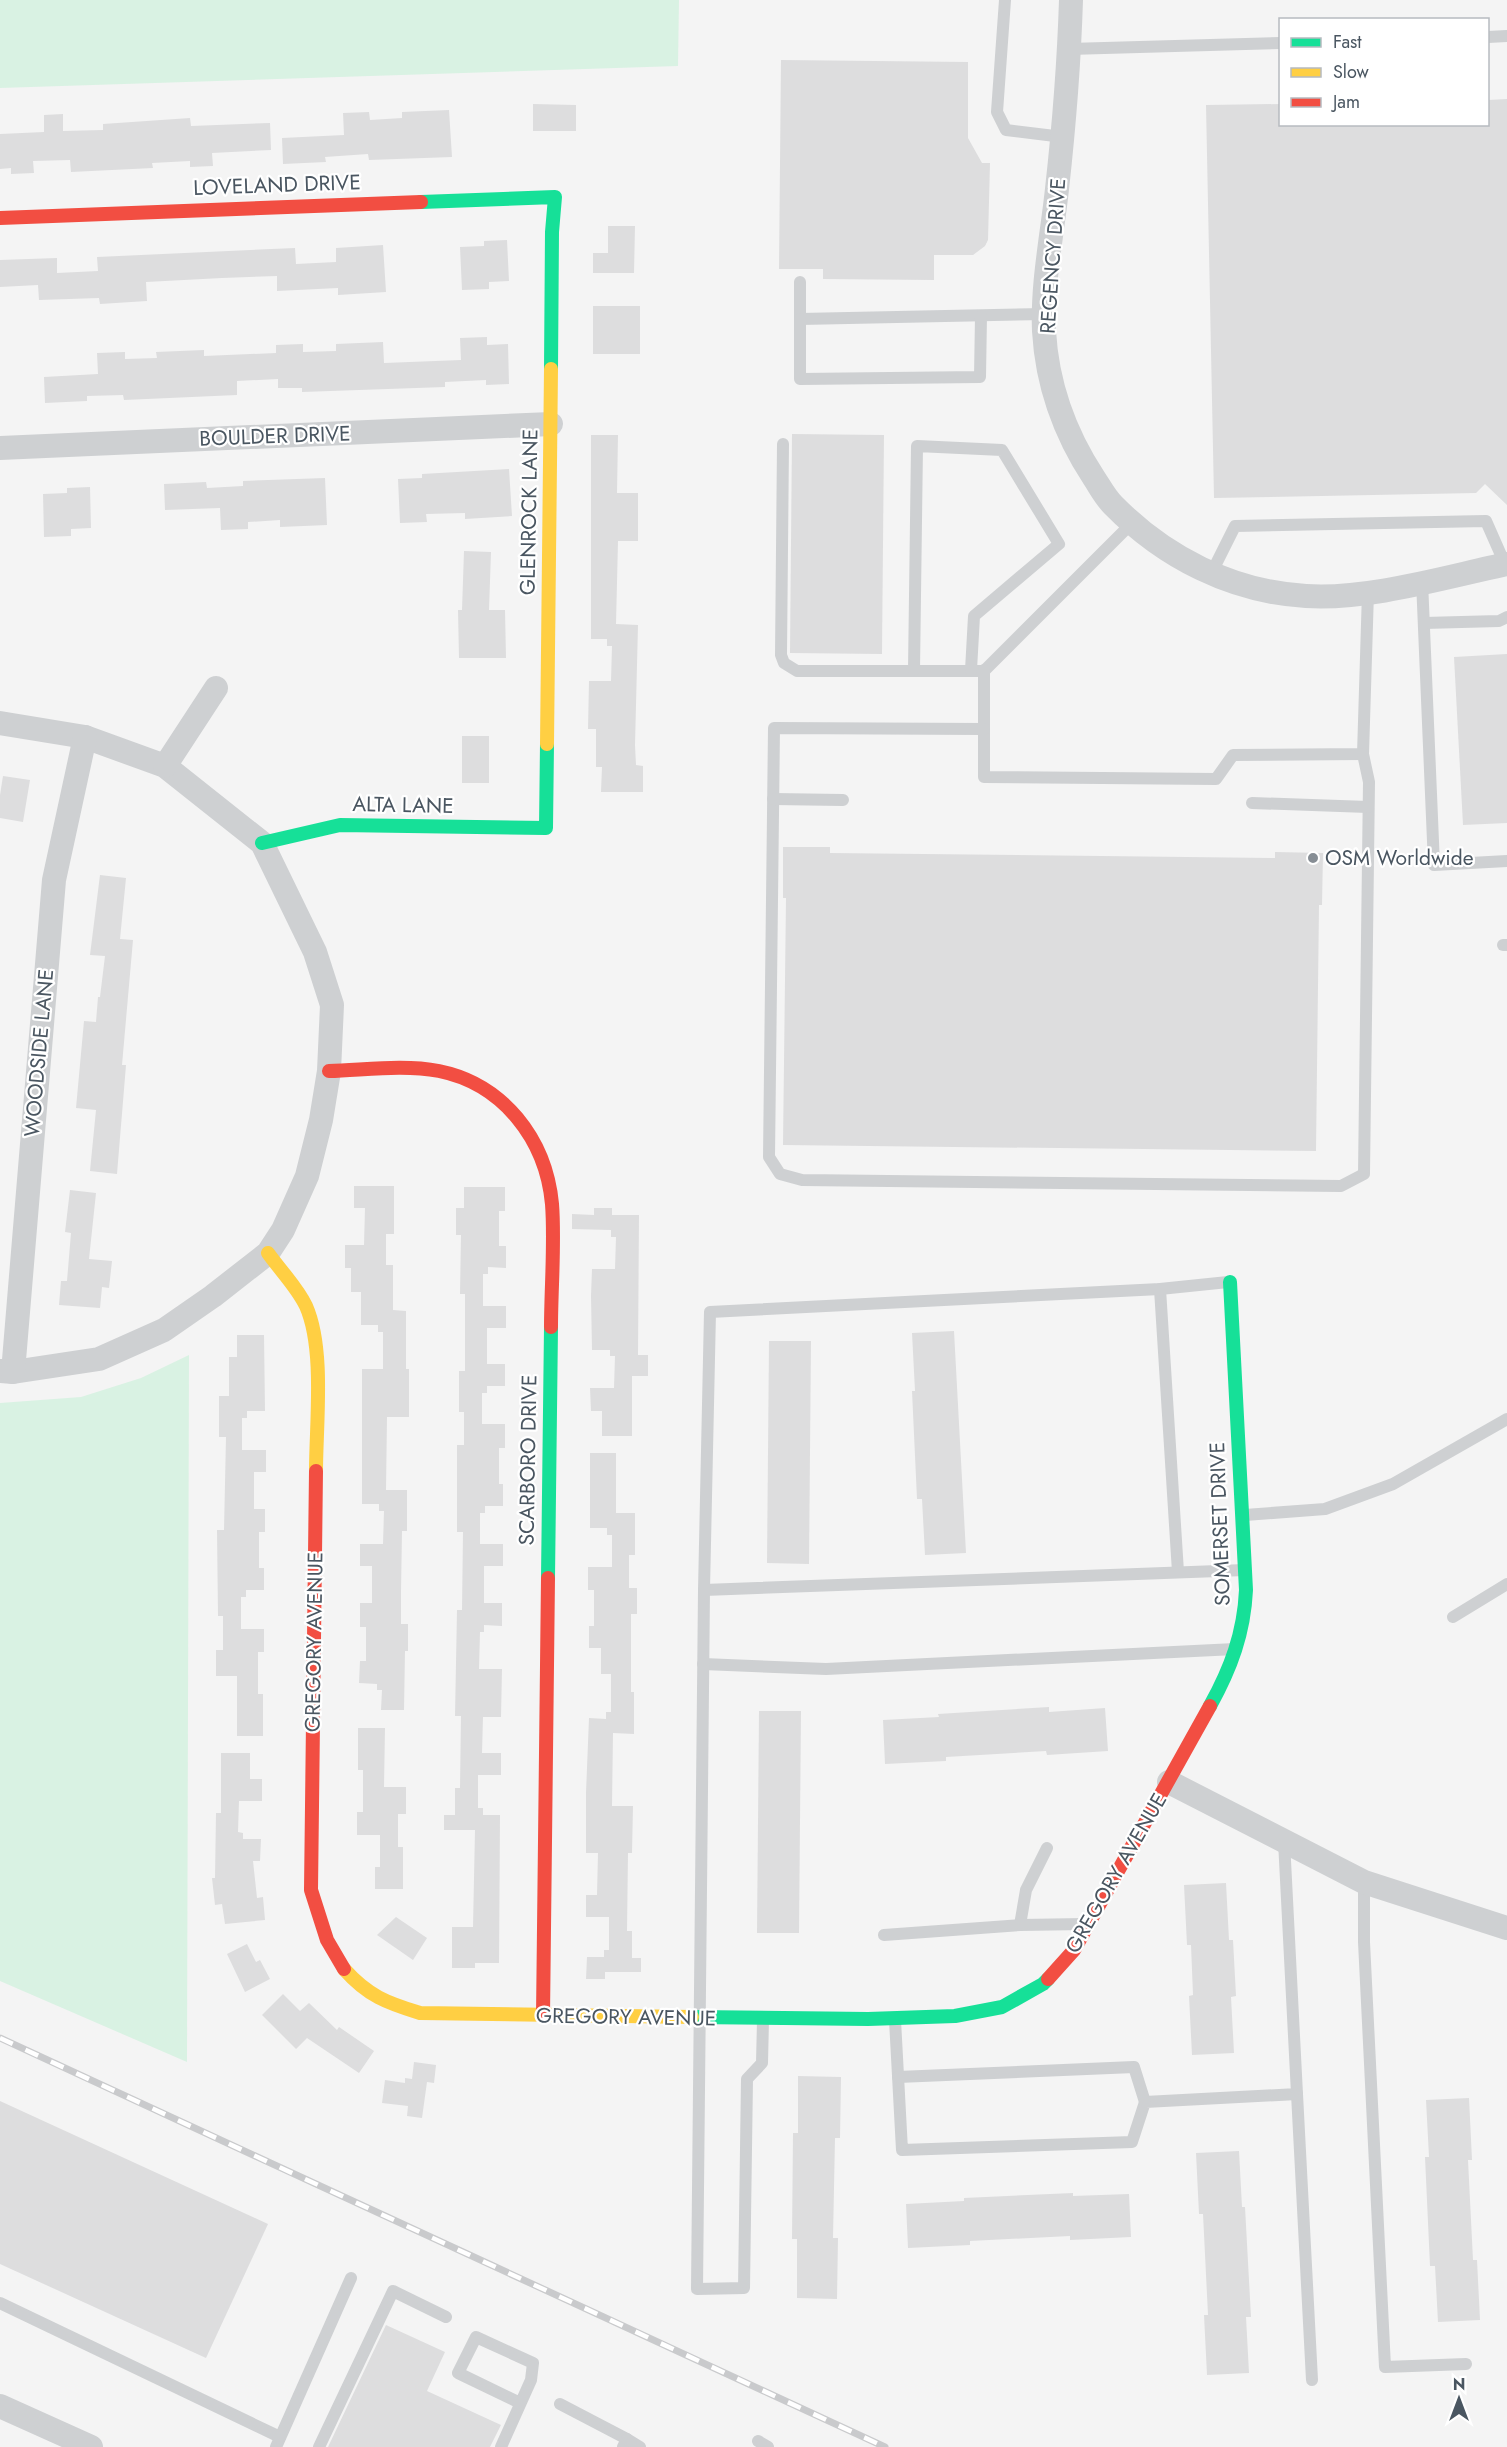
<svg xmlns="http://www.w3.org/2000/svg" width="1507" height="2447" font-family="Jost,sans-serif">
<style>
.green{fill:#d9f2e3}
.building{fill:#ddddde}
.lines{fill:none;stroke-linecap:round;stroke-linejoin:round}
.lane{stroke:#ced0d2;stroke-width:12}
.street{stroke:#ced0d2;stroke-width:24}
.fast{stroke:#16e098;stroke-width:14}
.slow{stroke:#ffcf43;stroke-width:14}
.jam{stroke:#f24e42;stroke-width:14}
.rail-casing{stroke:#c9cacc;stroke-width:7}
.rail{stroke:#fff;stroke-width:4.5;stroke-dasharray:14;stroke-linecap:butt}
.poi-dot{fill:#868d94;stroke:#fff;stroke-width:2}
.labels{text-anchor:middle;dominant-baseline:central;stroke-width:4.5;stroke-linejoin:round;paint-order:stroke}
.street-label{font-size:21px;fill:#4a5661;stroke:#fff}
.poi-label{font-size:21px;fill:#4a5661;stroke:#fff;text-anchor:start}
</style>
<rect width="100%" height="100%" fill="#f4f4f4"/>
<g class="green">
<polygon points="0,0 679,0 678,66 0,88"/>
<polygon points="189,1355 187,2062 0,1981 0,1403 81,1397 141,1378"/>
</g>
<g class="building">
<polygon points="781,60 968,62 968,138 982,163 990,163 988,240 985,246 973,255 934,255 934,280 823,279 823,269 779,269"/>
<polygon points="1507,99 1507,505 1485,484 1476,493 1214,498 1206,105 1281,104 1281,124 1488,124 1488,100"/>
<polygon points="533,104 576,105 576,131 533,131"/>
<polygon points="449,110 452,157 369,160 368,154 325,157 326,162 283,164 282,138 344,135 343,113 369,112 370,120 402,118 402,112"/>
<polygon points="63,114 63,131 103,130 103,124 190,118 191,126 270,123 271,150 212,153 213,166 190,167 190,161 152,163 153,168 71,172 70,160 33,161 34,173 11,174 11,168 0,169 0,134 44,132 44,115"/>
<polygon points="608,226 635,226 634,273 593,273 593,253 608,253"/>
<polygon points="507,240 509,281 489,282 489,289 462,290 460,247 484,246 484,241"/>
<polygon points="383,245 386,292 338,295 338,288 277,291 277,276 222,278 146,282 147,301 100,304 99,298 39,300 38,285 0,287 0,260 57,258 57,273 98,271 97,257 295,248 296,264 336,262 336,248"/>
<rect x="593" y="306" width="47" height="48"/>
<polygon points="487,337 487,345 508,344 509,384 486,385 486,380 445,382 445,387 302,392 302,388 278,388 278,379 237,381 237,395 124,400 123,395 87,396 87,401 45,403 44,377 98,374 97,353 125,352 125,359 157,358 156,352 204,350 204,356 276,353 276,345 303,344 303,352 336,351 336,344 383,342 384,363 461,360 460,338"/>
<polygon points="792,434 884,435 882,654 790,653"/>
<polygon points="591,435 618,435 617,493 638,493 638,541 618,541 616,624 638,625 635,745 636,765 643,766 643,792 601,792 602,767 596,767 596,729 588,729 589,681 611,681 612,646 607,646 607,639 591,639"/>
<polygon points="509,469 512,516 465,519 465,513 426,514 427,522 400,523 398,479 422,478 422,474"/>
<polygon points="325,478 327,525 280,527 280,520 248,522 248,529 221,530 220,508 165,510 164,484 206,482 207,488 243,486 243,481"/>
<polygon points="90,487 91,528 71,529 71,536 44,537 43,494 67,493 67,488"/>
<polygon points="464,551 491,552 489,610 505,610 506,658 459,658 458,610 462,610"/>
<polygon points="1507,654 1507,823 1463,825 1454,657"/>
<rect x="462" y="736" width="27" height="47"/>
<polygon points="3,776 30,780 23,822 0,818 0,795"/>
<polygon points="783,847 830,847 830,853 1275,858 1275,852 1323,853 1322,905 1319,905 1316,1151 783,1145 786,898 783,898"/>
<polygon points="100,875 126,878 120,939 133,940 122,1065 126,1065 117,1174 90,1171 96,1110 76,1108 84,1021 96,1022 98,997 100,997 105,956 90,955"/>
<polygon points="354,1186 394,1186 394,1234 386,1234 386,1265 393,1265 393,1310 406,1311 406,1369 409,1369 409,1417 387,1417 386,1490 407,1490 407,1531 402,1531 401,1592 401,1624 408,1624 408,1651 405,1651 404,1710 381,1710 382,1690 377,1690 377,1684 359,1683 360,1661 366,1661 366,1627 360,1627 360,1603 372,1603 372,1566 360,1566 360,1544 383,1544 384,1511 379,1511 379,1504 362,1504 362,1369 383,1369 383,1332 378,1332 378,1325 361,1325 361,1292 351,1292 351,1268 345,1268 345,1245 364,1245 365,1208 354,1208"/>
<polygon points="464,1187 505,1187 505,1211 499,1211 499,1246 506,1246 506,1268 488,1267 488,1274 483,1274 483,1306 506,1306 506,1328 487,1328 487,1364 505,1364 505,1386 487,1386 487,1393 482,1393 482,1424 505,1424 505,1448 499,1448 499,1484 503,1484 503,1506 485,1506 485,1513 480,1513 480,1544 503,1544 503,1566 484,1566 484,1603 502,1603 502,1626 484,1625 484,1632 480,1632 479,1669 502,1669 501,1717 483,1717 482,1753 501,1753 501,1775 478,1775 478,1808 483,1808 483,1815 500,1815 499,1963 475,1963 475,1968 452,1968 452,1927 473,1927 475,1830 444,1830 444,1815 455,1815 455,1788 460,1788 461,1716 455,1716 457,1610 462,1610 463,1532 457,1532 457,1445 464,1445 464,1412 459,1412 459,1371 465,1371 465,1294 460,1294 461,1235 456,1235 456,1208 464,1208"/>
<polygon points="70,1190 96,1193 89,1259 112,1261 109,1288 102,1287 100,1308 59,1305 61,1281 67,1281 71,1233 65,1232"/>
<polygon points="594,1208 612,1208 612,1215 639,1215 638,1355 648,1355 648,1376 632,1376 632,1436 602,1436 602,1411 591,1411 590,1388 614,1388 615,1356 610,1356 610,1350 592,1350 591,1296 592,1269 615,1269 616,1237 611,1237 611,1230 572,1229 572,1214 594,1215"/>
<polygon points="954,1331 966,1553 925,1555 922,1499 917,1499 912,1391 915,1391 912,1333"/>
<polygon points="237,1335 264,1335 265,1411 247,1411 247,1418 242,1418 242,1450 266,1450 266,1472 254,1472 254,1509 265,1509 265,1532 259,1532 259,1568 264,1568 264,1590 246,1590 246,1597 241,1597 241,1629 264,1629 264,1652 258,1652 258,1694 263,1694 263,1736 237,1736 237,1676 216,1676 216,1650 223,1650 223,1616 218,1616 217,1530 224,1530 226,1437 219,1437 219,1396 229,1396 229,1357 237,1357"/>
<polygon points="769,1341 811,1341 809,1564 767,1563"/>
<polygon points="590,1453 616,1453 616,1513 635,1513 635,1555 629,1555 629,1588 637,1588 637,1614 631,1614 631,1692 634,1692 634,1734 613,1733 612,1806 633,1806 632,1853 628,1853 627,1931 632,1931 632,1958 641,1958 641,1972 605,1972 605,1979 586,1979 587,1957 604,1957 604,1950 609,1950 609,1917 586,1917 586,1895 597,1895 598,1853 586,1853 586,1793 589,1718 606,1719 606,1712 611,1712 611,1674 601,1674 601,1648 589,1648 589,1626 594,1626 594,1590 588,1590 588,1567 612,1567 612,1535 607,1535 607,1528 590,1528"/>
<polygon points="1049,1707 1049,1712 1105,1708 1108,1751 1047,1755 1046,1751 946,1757 946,1761 885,1764 883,1720 939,1717 938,1714"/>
<polygon points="759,1711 801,1711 799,1933 757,1933"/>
<polygon points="358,1728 385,1728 384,1787 406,1787 406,1814 398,1814 398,1847 403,1847 403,1889 375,1889 375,1867 380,1867 380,1835 357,1835 357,1812 363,1812 363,1770 358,1770"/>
<polygon points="221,1753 250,1753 250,1779 262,1779 262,1801 239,1801 238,1832 243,1833 243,1839 261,1839 260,1861 253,1861 257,1898 263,1897 265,1920 225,1924 222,1904 215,1905 212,1878 215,1878 216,1813 221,1813"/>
<polygon points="1226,1883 1229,1940 1233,1940 1236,1996 1231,1997 1234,2053 1192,2055 1189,1996 1193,1995 1191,1945 1187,1945 1184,1885"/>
<polygon points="396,1917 427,1938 413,1960 377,1935"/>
<polygon points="247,1944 256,1962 260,1960 270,1979 245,1992 227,1954"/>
<polygon points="283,1994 300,2011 309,2003 337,2030 339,2027 374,2051 359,2073 307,2038 296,2049 262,2015"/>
<polygon points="414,2062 436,2065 434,2083 427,2082 422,2118 407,2116 408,2106 382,2103 385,2080 405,2083 405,2078 412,2079"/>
<polygon points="798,2076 841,2077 840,2138 835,2138 833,2238 838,2238 837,2299 797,2298 797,2239 792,2239 793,2133 798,2133"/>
<polygon points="1469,2098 1472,2160 1468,2160 1473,2260 1477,2260 1480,2320 1438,2322 1435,2266 1430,2266 1425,2157 1429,2157 1426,2100"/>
<polygon points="0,2101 268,2224 206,2358 0,2264"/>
<polygon points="1239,2151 1242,2207 1245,2207 1251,2317 1246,2317 1249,2373 1207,2375 1204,2315 1208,2315 1203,2214 1199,2214 1196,2153"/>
<polygon points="1073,2193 1073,2196 1129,2194 1131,2237 1070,2240 1070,2236 970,2241 970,2245 908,2248 906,2204 964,2201 964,2198"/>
<polygon points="386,2325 445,2352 427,2391 501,2425 490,2447 328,2447"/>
</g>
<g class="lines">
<g class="lane">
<polyline points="1005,0 997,112 1006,130 1063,137"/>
<polyline points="1488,37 1507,36"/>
<polyline points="1069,49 1280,43"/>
<polyline points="800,282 800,319 1045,314"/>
<polyline points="800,319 800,379 980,377 981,316"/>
<polyline points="783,444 781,655 784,663 797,671 984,671 1133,522"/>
<polyline points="1211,574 1235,526 1486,521 1505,564"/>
<polyline points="1422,581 1434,865 1507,861"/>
<polyline points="1424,623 1499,621 1507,617"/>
<polyline points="914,670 917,446 1002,450 1059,544 974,616 971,670"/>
<polyline points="984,670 984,777 1216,779 1233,755 1363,754 1368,592"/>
<polyline points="984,729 774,728 769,1157 780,1174 802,1180 1341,1186 1364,1174 1369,782 1363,754"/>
<polyline points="773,799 843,800"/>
<polyline points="1252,803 1368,807"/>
<polyline points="1503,945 1507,945"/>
<polyline points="1160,1289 1178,1572"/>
<polyline points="1245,1515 1325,1509 1393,1484 1507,1419"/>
<polyline points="704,1590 1245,1570"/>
<polyline points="1453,1617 1507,1584"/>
<polyline points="703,1664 826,1669 1235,1649"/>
<polyline points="1364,1882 1364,1942 1385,2367 1466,2364"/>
<polyline points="1020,1925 1026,1890 1047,1848"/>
<polyline points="884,1935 1020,1925 1085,1924"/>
<polyline points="763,2020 762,2063 747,2079 744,2288 697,2289 704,1590 710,1312 1160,1289 1228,1282"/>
<polyline points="895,2020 902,2150 1132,2142 1145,2102 1297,2094 1284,1841"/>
<polyline points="898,2077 1134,2067 1145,2102"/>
<polyline points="1297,2094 1312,2380"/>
<polyline points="0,2303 280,2437"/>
<polyline points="560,2404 627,2439 623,2447"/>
<polyline points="627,2439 640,2447"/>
<polyline points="758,2441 768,2447"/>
<polyline points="276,2447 351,2278"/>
<polyline points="319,2447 393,2291 446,2317"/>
<polyline points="501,2447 531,2380 533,2363 476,2337 458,2373 520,2403"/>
</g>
<g class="street">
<path d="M 1071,0 C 1069,64 1064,126 1057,189 C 1052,236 1042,284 1044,331 C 1047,384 1065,434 1094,478 C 1100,487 1105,497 1113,505 C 1164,557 1232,592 1306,596 C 1369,600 1445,577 1507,564"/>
<polyline points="0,448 551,424"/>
<polyline points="0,723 85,737 165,766 262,843 315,952 332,1005 329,1071 321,1120 307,1176 283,1230 268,1253 213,1296 164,1330 99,1359 13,1372 0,1371"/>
<polyline points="165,766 216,688"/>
<polyline points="13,1372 54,880 85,737"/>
<polyline points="1169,1782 1364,1882 1507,1928"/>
<polyline points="0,2406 91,2447"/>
</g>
<g class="fast">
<polyline points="421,202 555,197 552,232 551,369"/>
<polyline points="262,843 340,825 546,828 547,744"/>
<polyline points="548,1578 551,1327"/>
<path d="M 1210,1706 C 1231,1668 1244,1633 1246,1590 L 1230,1282"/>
<polyline points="692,2017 868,2019 955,2016 1002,2007 1043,1984 1048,1979"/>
</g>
<g class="slow">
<polyline points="547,744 551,369"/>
<path d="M 268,1253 C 280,1270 297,1287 306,1306 C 325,1349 316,1424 316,1471"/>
<path d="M 344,1969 C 368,1996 387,2003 420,2013 L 692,2017"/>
</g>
<g class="jam">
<polyline points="0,218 421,202"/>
<path d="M 329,1071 C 365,1070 403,1064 439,1071 C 503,1084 546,1139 552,1204 C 555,1242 551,1289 551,1327"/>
<polyline points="316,1471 311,1890 327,1940 344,1969"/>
<polyline points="1048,1979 1074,1950 1210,1706"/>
<polyline points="543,2016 548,1578"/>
</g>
<g class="rail-casing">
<polyline id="rail" points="0,2038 885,2447"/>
</g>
<use href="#rail" class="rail"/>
</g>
<circle class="poi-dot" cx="1313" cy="858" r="6"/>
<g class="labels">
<g class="street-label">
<text transform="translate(277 185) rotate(-2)">LOVELAND DRIVE</text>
<text transform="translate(1053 256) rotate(-86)">REGENCY DRIVE</text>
<text transform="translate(275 436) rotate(-2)">BOULDER DRIVE</text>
<text transform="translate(529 512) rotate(-89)">GLENROCK LANE</text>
<text transform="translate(403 805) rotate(1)">ALTA LANE</text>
<text transform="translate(39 1053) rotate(-85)">WOODSIDE LANE</text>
<text transform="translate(528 1460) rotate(-89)">SCARBORO DRIVE</text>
<text transform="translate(1220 1524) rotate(-92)">SOMERSET DRIVE</text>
<text transform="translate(314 1642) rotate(-89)">GREGORY AVENUE</text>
<text transform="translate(1116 1873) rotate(-60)">GREGORY AVENUE</text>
<text transform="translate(626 2017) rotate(1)">GREGORY AVENUE</text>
</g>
<g class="poi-label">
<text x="1325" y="858">OSM Worldwide</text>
</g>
</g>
<rect x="1279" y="18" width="210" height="108" fill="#ffffff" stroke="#b7bbc0" stroke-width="1.5"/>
<rect x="1291" y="38" width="30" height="9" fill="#16e098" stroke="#b7bbc0" stroke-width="1.5"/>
<text x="1333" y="48" font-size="18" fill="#4a5661">Fast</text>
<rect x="1291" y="68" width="30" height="9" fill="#ffcf43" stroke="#b7bbc0" stroke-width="1.5"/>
<text x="1333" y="78" font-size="18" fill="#4a5661">Slow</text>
<rect x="1291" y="98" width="30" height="9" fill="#f24e42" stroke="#b7bbc0" stroke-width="1.5"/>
<text x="1333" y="108" font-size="18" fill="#4a5661">Jam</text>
<g transform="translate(1459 2399)" stroke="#ffffff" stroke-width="4.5" paint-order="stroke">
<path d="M0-4.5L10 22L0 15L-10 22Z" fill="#4a5661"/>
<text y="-9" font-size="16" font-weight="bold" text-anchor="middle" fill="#4a5661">N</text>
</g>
</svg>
